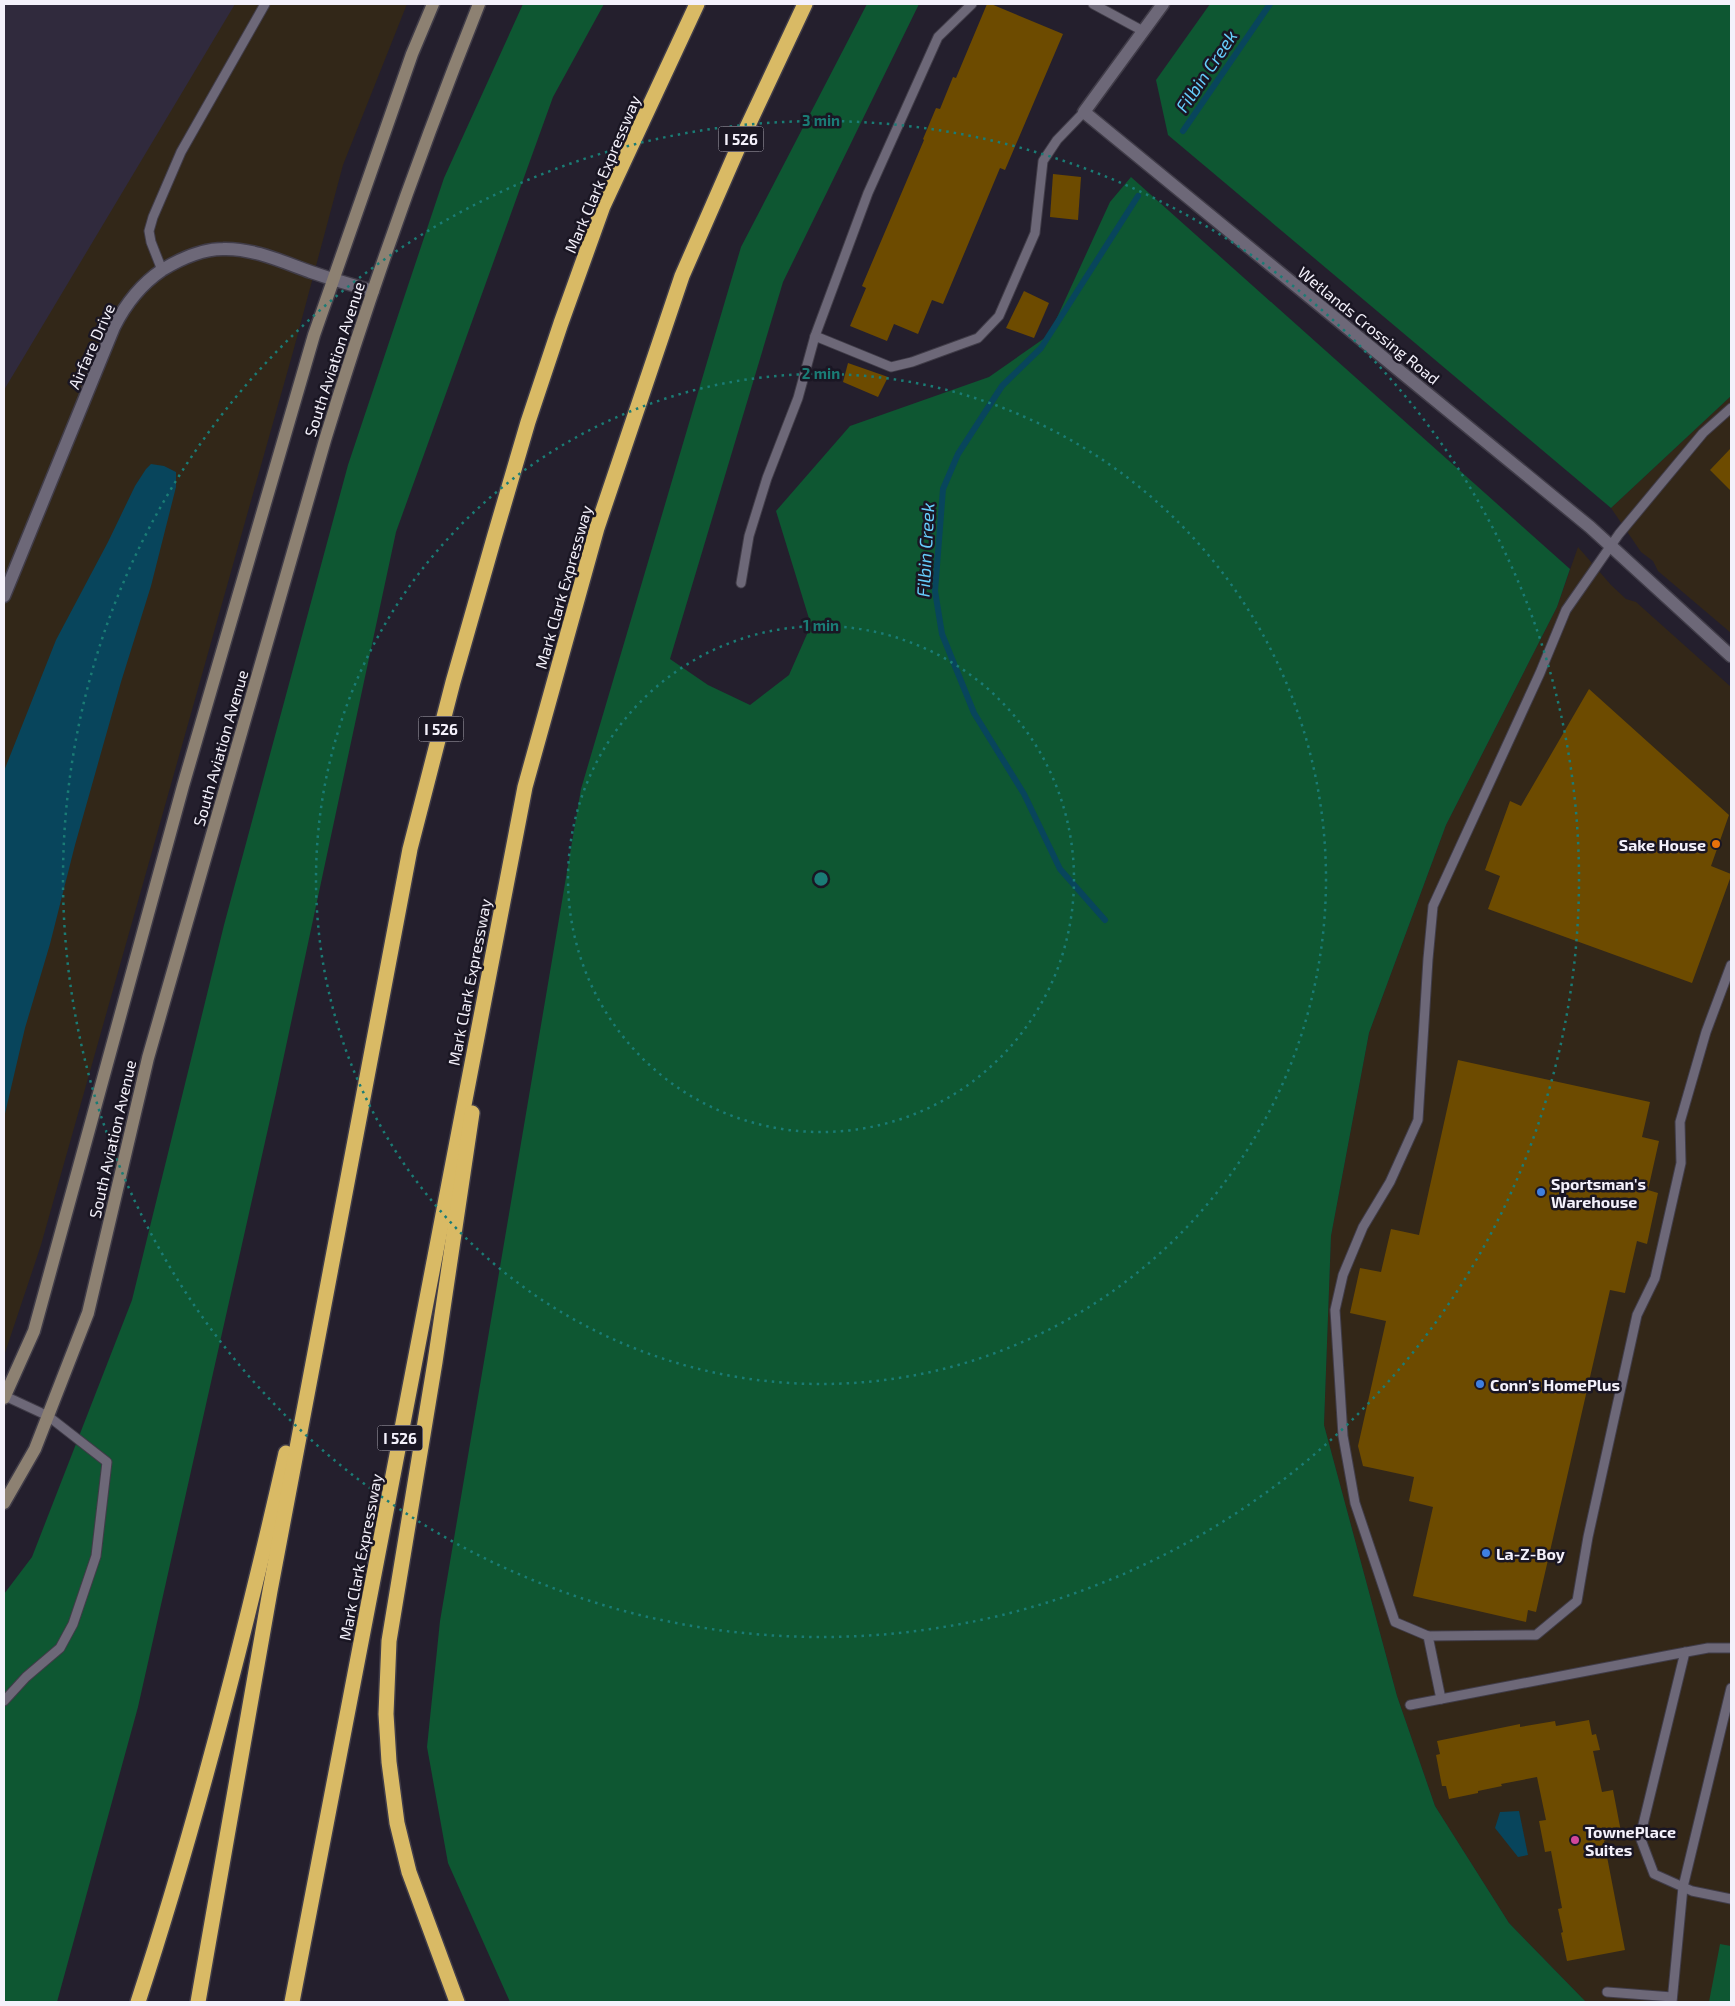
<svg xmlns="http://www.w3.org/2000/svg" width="1735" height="2006" font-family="'Exo 2',sans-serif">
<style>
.commercial{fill:#332718}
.industrial{fill:#322718}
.built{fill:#302a3d}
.green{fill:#0e5732}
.water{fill:#08455c}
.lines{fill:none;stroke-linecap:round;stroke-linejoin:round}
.stream{stroke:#08455c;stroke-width:6}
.building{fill:#6d4b00}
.lane-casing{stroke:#403c48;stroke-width:11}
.street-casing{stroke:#403c48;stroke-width:15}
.secondary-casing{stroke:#403c48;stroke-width:15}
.highway-casing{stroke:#403c48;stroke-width:18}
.lane{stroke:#6d6878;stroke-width:9}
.street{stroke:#6d6878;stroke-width:12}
.secondary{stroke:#8d8172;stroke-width:12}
.highway{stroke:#d9ba65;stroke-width:15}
.ring{fill:none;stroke:#1a7c75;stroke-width:2.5;stroke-dasharray:2.5 5}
.food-dot{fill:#e8710a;stroke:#1a1623;stroke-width:2}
.shop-dot{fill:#3f7fe0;stroke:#1a1623;stroke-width:2}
.hotel-dot{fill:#d1479c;stroke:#1a1623;stroke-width:2}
.labels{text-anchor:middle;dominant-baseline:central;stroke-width:5;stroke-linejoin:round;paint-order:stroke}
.shield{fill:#1a1623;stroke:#b3afba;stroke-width:1}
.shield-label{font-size:15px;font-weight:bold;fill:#f4f1fb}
.street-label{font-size:16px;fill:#f4f1fb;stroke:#1a1623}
.poi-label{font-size:16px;font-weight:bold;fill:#f4f1fb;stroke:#1a1623;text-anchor:start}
.water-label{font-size:18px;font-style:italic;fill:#66cdfb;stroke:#1a1623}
.centre{fill:#1a7c75;stroke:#1a1623;stroke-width:2.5}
.ring-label{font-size:15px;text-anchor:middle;font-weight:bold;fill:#1a7c75;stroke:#1a1623;stroke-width:5;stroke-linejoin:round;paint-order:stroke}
</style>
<rect width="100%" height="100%" fill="#241f2d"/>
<g class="commercial">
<polygon points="1731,396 1731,633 1658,571 1653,561 1641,552 1611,508"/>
<polygon points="1578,547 1611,585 1626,599 1636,602 1731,687 1731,2002 1586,2002 1509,1923 1435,1806 1397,1696 1324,1425 1331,1236 1369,1033 1446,825 1557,607"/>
</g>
<polygon class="industrial" points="4,4 407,4 343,165 293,352 41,1245 4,1356"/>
<polygon class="built" points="4,4 235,4 4,390"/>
<g class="green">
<polygon points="523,4 604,4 553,97 396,532 276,1093 138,1707 57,2002 4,2002 4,1594 32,1557 132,1300 224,925 348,465 444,178"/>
<polygon points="867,4 919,4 783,282 670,659 708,685 750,705 789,675 811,625 776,511 850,426 989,377 1049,335 1110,202 1131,177 1570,569 1557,607 1446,825 1369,1033 1331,1236 1324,1425 1397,1696 1435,1806 1509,1923 1586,2002 510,2002 448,1863 427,1747 440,1621 581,789 741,247"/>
<polygon points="1210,4 1731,4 1731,396 1611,508 1168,135 1156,80"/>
<polygon points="1720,1944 1731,1946 1731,2002 1709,2002"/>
</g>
<g class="water">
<polygon points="151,464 164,466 176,472 176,487 151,586 121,682 75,845 50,944 25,1028 4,1118 4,771 56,640 108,542 135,486 146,469"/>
<polygon points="1519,1811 1528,1855 1518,1857 1495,1828 1500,1812"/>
</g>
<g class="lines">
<g class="stream">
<polyline points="1183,131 1270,4"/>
<polyline points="1105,920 1060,869 1024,794 974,713 942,634 935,591 943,489 958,454 1002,386 1041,348 1138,196"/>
</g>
</g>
<g class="building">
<polygon points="987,4 991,4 1063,34 1005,170 1000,168 943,304 932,300 918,334 894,324 887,341 850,326 866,288 862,286 924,140 923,139 936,108 940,109 953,77 956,78"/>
<polygon points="1053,174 1081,177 1078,220 1050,217"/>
<polygon points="1024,291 1049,303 1034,338 1006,328"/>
<polygon points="848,363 888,377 878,397 843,382"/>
<polygon points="1731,448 1731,491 1710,470"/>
<polygon points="1589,689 1729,815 1711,866 1731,874 1731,876 1692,983 1488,909 1500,876 1485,870 1510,801 1521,806"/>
<polygon points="1458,1060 1650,1102 1642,1137 1659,1141 1648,1190 1658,1193 1647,1244 1637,1241 1625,1293 1610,1290 1536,1612 1528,1610 1526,1622 1413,1596 1433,1507 1409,1501 1414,1477 1363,1466 1358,1446 1386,1321 1350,1313 1360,1268 1381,1272 1391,1229 1419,1235"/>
<polygon points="1589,1720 1592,1735 1596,1734 1600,1750 1593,1751 1602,1792 1613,1790 1622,1837 1604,1841 1625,1950 1567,1961 1561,1933 1563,1932 1558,1909 1562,1908 1551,1851 1545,1852 1539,1821 1546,1820 1537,1777 1501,1784 1502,1786 1478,1791 1478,1793 1449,1799 1446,1786 1442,1786 1436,1755 1440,1754 1437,1741 1520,1724 1520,1727 1555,1721 1556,1726"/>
</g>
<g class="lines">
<g class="lane-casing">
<g id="lane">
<polyline points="972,4 938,37 868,193 815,336 891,367 912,362 978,338 999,316 1035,233 1043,161 1057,140 1084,112"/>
<polyline points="1093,4 1143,31"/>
<polyline points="162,270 151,242 149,231 153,217 181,152 265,4"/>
<polyline points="741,583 749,536 767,478 798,398 815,336"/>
<polyline points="1428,1636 1536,1635 1577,1601 1588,1537 1637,1315 1655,1278 1681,1163 1680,1122 1706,1032 1731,965"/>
<polyline points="1685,1652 1640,1837 1654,1874 1692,1891 1731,1899"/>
<polyline points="1441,1699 1428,1636 1395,1622 1355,1503 1343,1436 1335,1310 1343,1275 1363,1227 1390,1182 1418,1120 1428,959 1433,906 1540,673 1566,610 1619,534 1703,433 1731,408"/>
<polyline points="4,1701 26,1677 60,1648 73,1624 96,1556 107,1462 48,1416 5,1396"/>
<polyline points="1410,1705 1670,1655 1708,1648 1731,1648"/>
<polyline points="1607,1992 1672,1997"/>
<polyline points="1672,2002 1683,1887 1731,1688"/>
</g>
</g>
<g class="street-casing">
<g id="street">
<polyline points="1163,4 1084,112 1590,527 1731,656"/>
<path d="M 4,596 L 114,327 C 126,303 140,285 162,270 C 180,259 201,249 223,249 C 253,248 283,262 311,272 C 331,279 352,285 373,291"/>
</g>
</g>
<g class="secondary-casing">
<g id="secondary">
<polyline points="4,1398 34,1331 183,786 314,335 412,54 433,4"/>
<path d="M 4,1503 L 35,1449 L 88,1313 L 148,1058 L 325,440 C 370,292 422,147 479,4"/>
</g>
</g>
<g class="highway-casing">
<g id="highway">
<path d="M 138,2002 C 197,1822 244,1638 286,1453"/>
<polyline points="198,2002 270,1591 410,849 453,682 494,538 528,422 561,323 603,206 697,4"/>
<polyline points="292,2002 525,787 597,528 682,276 744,134 805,4"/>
<polyline points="457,2002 409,1872 397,1823 389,1762 386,1714 389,1641 435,1362 472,1113"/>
</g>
</g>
<use href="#lane" class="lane"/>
<use href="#street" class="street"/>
<use href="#secondary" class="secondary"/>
<use href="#highway" class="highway"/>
</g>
<g class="ring">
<circle cx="821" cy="879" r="253"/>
<circle cx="821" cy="879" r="505"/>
<circle cx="821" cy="879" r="758"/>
</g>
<circle class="food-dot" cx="1716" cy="844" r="5"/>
<g class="shop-dot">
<circle cx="1541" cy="1192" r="5"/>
<circle cx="1480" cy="1384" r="5"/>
<circle cx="1486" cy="1553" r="5"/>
</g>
<circle class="hotel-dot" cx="1575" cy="1840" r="5"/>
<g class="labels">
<g class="shield">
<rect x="718.5" y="126.5" width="45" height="25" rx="4"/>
<rect x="418.5" y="716.5" width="45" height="25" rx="4"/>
<rect x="377.5" y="1425.5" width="45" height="25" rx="4"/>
</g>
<g class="shield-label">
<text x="741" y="139">I 526</text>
<text x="441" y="729">I 526</text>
<text x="400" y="1438">I 526</text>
</g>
<g class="street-label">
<text transform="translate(602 174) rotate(-67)">Mark Clark Expressway</text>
<text transform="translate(1369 325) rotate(39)">Wetlands Crossing Road</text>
<text transform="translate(91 346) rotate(-66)">Airfare Drive</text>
<text transform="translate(334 359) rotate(-72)">South Aviation Avenue</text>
<text transform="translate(563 587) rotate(-74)">Mark Clark Expressway</text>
<text transform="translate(220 748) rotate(-74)">South Aviation Avenue</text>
<text transform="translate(469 982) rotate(-79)">Mark Clark Expressway</text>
<text transform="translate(112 1139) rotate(-77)">South Aviation Avenue</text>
<text transform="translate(360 1557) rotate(-79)">Mark Clark Expressway</text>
</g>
<g class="poi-label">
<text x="1706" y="844" text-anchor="end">Sake House</text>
<text x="1551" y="1183">Sportsman's<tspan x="1551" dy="18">Warehouse</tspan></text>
<text x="1490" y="1384">Conn's HomePlus</text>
<text x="1496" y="1553">La-Z-Boy</text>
<text x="1585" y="1831">TownePlace<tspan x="1585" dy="18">Suites</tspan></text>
</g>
<g class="water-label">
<text transform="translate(1206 71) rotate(-56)">Filbin Creek</text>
<text transform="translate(925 550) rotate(-87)">Filbin Creek</text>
</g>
</g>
<circle cx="821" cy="879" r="8" class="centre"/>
<g class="ring-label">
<text x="821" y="126">3 min</text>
<text x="821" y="379">2 min</text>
<text x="821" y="631">1 min</text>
</g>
<rect width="1735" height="2006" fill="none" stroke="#f4f1fb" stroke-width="10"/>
</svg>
